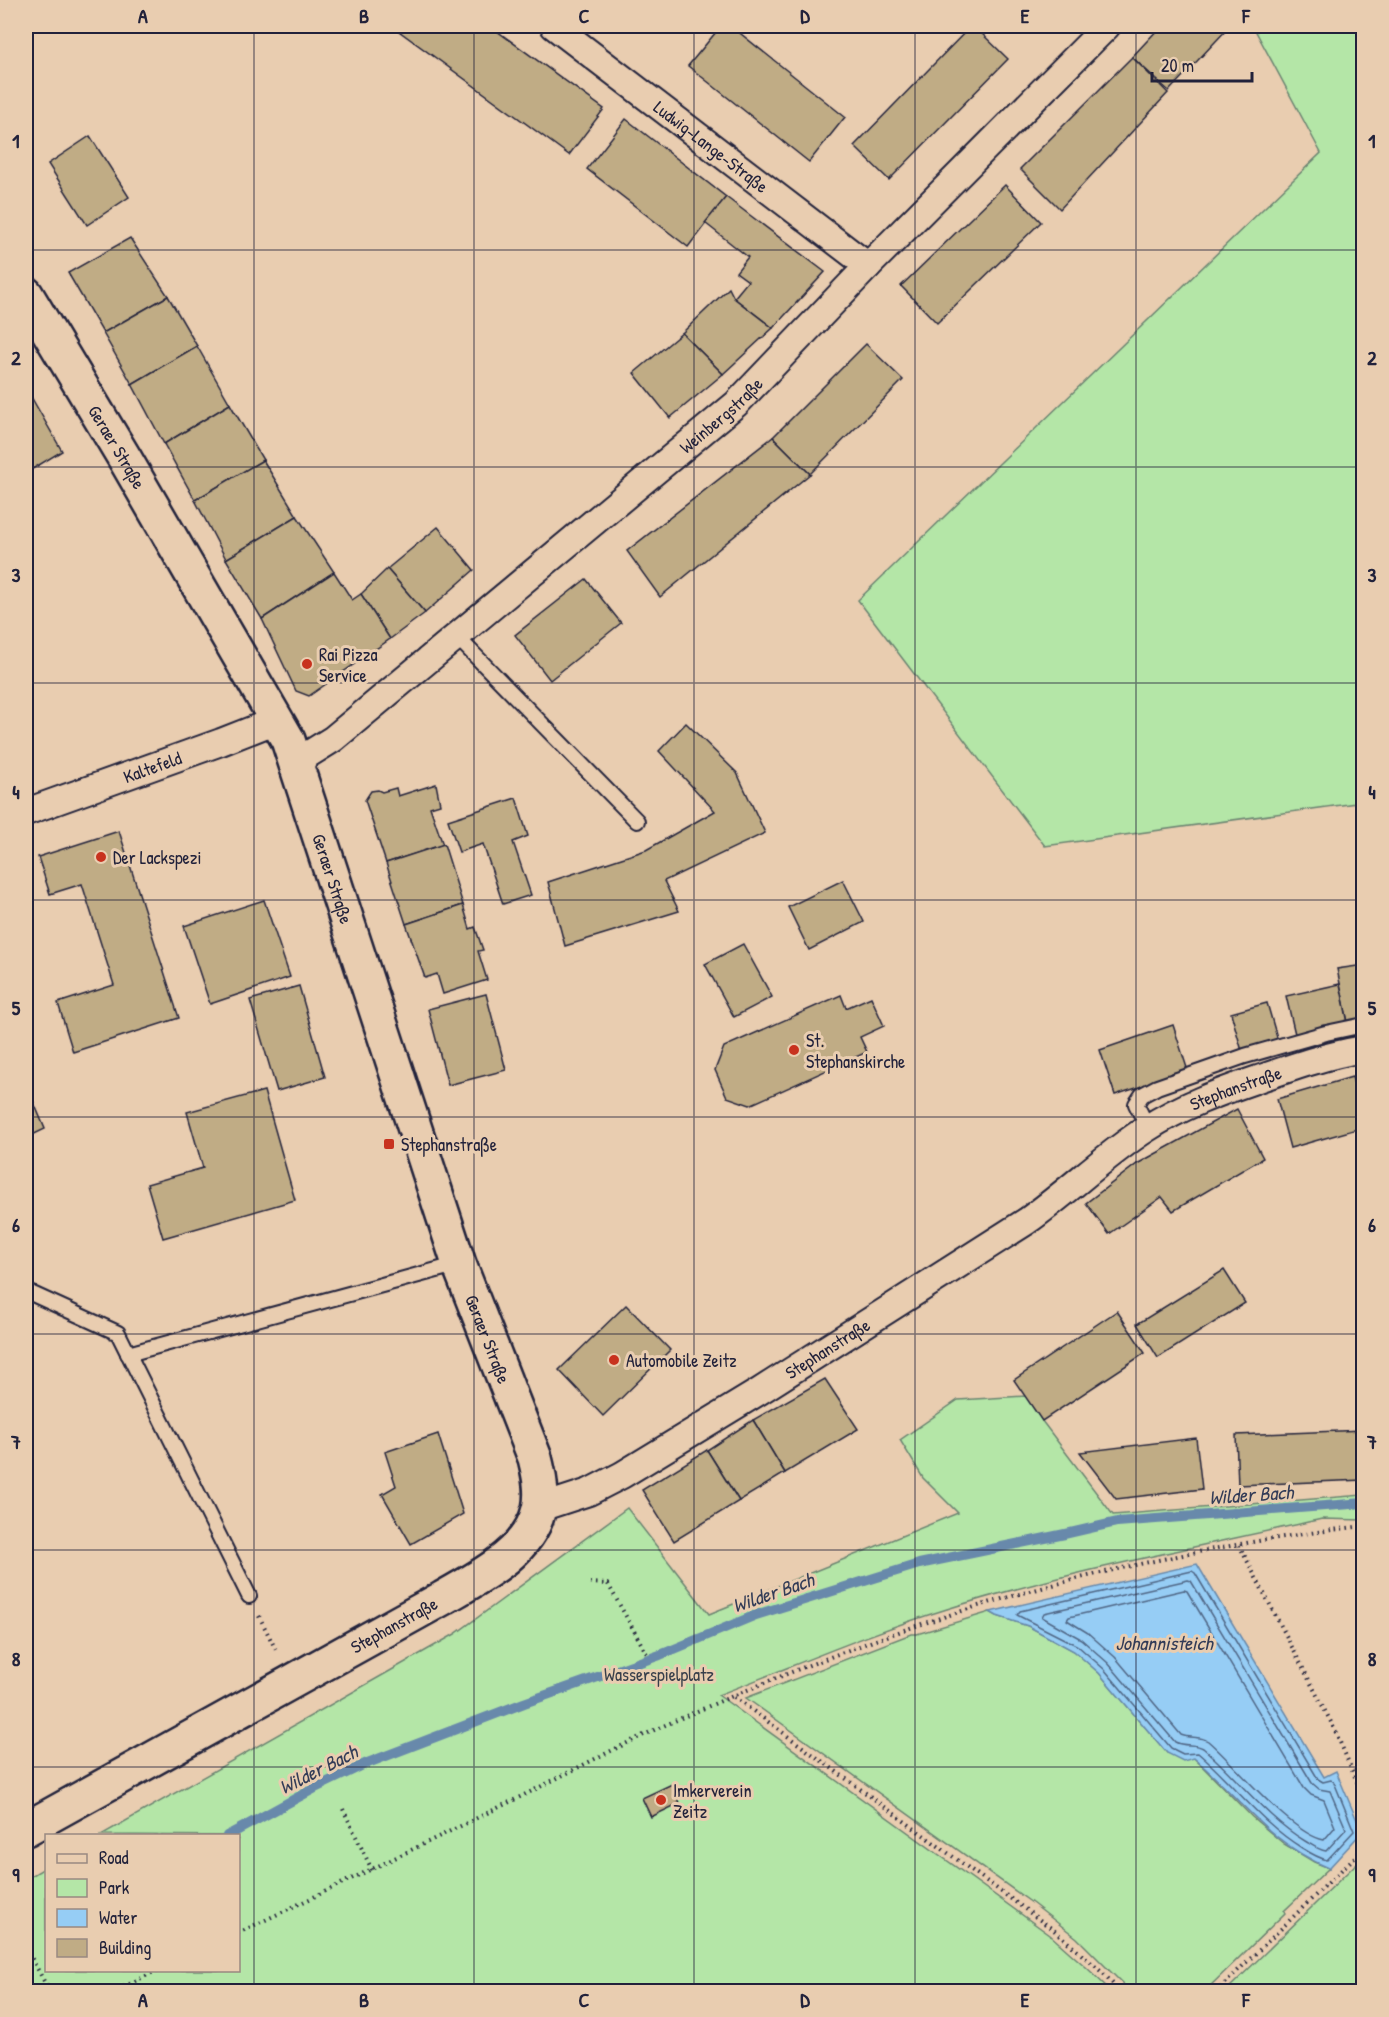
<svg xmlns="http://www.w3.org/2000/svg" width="1389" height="2017" font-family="'Patrick Hand',sans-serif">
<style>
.green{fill:#b4e6a7;stroke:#6b8471;stroke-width:1.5}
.water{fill:#96cdf5;stroke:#6889ab;stroke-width:1.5}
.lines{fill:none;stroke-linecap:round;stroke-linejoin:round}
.shore{stroke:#506685;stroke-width:1.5}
.stream{stroke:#6889ab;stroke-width:10}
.building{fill:#c0ac85;stroke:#22223b;stroke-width:1.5}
.lane-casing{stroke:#22223b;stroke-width:18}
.street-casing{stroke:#22223b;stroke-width:30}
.secondary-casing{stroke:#22223b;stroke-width:38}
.path{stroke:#22223b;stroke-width:4;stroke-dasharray:1.5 4.5;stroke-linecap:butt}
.lane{stroke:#e9cdb0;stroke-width:14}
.street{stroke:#e9cdb0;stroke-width:26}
.secondary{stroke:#e9cdb0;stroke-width:33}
.grid{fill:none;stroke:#22223b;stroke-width:1.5;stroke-opacity:0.55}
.poi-dot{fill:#c8321e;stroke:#e9cdb0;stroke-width:2}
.labels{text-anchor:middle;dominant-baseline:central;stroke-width:6;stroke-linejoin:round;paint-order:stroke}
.street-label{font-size:18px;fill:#22223b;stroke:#e9cdb0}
.poi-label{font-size:18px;fill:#22223b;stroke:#e9cdb0;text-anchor:start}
.park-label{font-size:18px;fill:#383f4b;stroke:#e9cdb0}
.water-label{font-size:20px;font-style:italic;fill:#333c57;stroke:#e9cdb0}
.neatline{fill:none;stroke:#22223b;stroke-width:2}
.grid-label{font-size:20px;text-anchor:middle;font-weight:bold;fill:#22223b}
</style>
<rect width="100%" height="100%" fill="#e9cdb0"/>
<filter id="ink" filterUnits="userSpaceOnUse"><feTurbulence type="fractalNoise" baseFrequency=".0167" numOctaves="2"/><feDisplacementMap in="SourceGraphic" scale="12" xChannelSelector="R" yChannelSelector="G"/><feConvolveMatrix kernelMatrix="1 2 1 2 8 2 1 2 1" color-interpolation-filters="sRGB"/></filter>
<g filter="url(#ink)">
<g class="green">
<polygon points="1253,26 1363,26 1363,802 1045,846 858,600 1321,153"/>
<path d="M 1026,1396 L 1042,1421 L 1113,1515 L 1363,1495 L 1363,1520 L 1322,1519 C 1197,1547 1069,1571 947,1609 C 869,1633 794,1666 718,1695 L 1050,1935 L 1086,1967 L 1111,1991 L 26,1991 L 26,1879 L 46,1867 L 46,1970 L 238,1970 L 238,1836 L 101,1835 L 455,1634 L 627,1508 L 709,1614 L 958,1513 L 923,1478 L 900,1440 L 958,1400 Z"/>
<polygon points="990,1612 997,1616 1028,1626 1074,1651 1099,1673 1167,1753 1194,1758 1252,1817 1284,1844 1314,1862 1329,1868 1284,1911 1285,1913 1205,1991 1130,1991 1077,1938 1032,1903 746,1698 911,1634 917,1634"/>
<polygon points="1358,1862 1364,1863 1363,1991 1226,1991"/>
</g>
<path class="water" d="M 1197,1564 L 1324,1777 L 1336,1771 L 1362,1832 L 1329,1868 C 1269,1843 1241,1799 1194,1758 L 1183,1761 L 1167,1753 L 1099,1673 L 1074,1651 L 1028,1626 L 997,1616 L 990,1612 Z"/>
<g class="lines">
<g class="shore">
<path d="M 1192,1571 L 1195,1573 L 1318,1779 L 1323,1782 L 1331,1780 L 1334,1782 L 1354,1831 L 1327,1860 C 1318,1858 1310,1853 1302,1848 C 1261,1823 1234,1784 1198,1753 L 1183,1754 L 1171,1748 L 1104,1669 L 1078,1646 L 1017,1615 L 1020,1611 Z"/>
<path d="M 1188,1580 L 1191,1581 L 1312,1783 L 1319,1789 L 1330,1791 L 1346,1829 L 1326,1851 C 1318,1850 1312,1845 1305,1841 C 1265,1817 1238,1778 1203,1748 C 1194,1743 1185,1747 1175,1742 L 1108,1663 L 1081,1639 L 1042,1617 L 1044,1613 Z"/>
<path d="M 1184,1590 L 1187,1591 L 1304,1788 L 1311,1795 L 1324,1800 L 1335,1827 L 1324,1840 C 1291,1834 1236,1765 1208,1741 C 1199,1735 1190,1739 1181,1735 L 1115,1657 L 1088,1633 L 1067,1620 L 1069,1617 Z"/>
</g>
<polyline class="stream" points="227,1836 315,1788 365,1764 524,1703 660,1655 756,1615 919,1564 1065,1534 1117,1522 1364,1503"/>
</g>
<g class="building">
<polygon points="392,26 490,26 604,109 569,155"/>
<polygon points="721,26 731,26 845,117 809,162 688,66"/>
<polygon points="971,26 974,26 1008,59 889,180 854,146"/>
<polygon points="1161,26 1230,26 1169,91 1132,57"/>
<polygon points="1132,57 1168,93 1060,209 1020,169"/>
<polygon points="626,119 726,197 688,247 587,169"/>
<polygon points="90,136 129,197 87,225 48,164"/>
<polygon points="1005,185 1041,222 937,323 901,286"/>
<polygon points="726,197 825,272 773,328 734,298 748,281 736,272 748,257 705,223"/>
<polygon points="130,238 168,296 103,333 68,273"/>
<polygon points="729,288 734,298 773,328 723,374 682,333"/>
<polygon points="168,296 197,346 132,384 103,333"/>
<polygon points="682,333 723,374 670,418 634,373"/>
<polygon points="866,344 903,380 810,474 773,437"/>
<polygon points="197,346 230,404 164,444 132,384"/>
<polygon points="26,388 62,451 26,473"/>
<polygon points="230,404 263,460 195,500 164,444"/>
<polygon points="773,437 810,474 660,597 627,551"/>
<polygon points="263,460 297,516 226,559 195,500"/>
<polygon points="297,516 334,572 262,619 226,559"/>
<polygon points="438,527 474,570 425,613 387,569"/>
<polygon points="387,569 425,613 390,639 361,594"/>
<polygon points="334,572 352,600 361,594 390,639 309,696 296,691 262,619"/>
<polygon points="586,579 621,623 550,680 515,635"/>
<polygon points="686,723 737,773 765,833 664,881 679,911 565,946 548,882 646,850 715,811 659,751"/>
<polygon points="436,784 440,804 430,807 443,845 386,863 365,800 371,791 378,790 382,792 396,788 398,796"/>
<polygon points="516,798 528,836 513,842 531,895 503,904 483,844 459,852 448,820"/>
<polygon points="119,831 179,1018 73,1052 58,1003 114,985 82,884 50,894 38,857"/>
<polygon points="444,844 463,905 406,924 386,863"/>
<polygon points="843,880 864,922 809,950 788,907"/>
<polygon points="264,900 290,977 210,1004 184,926"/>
<polygon points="463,905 470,929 475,927 483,950 478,951 487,980 443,994 437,974 425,978 406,924"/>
<polygon points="743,944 772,997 734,1017 705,964"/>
<polygon points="1364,965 1364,1017 1348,1023 1337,969"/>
<polygon points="1340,984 1348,1023 1295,1034 1286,996"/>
<polygon points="299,986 325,1077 277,1091 250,1000"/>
<polygon points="486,994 506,1070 448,1085 428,1009"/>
<polygon points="841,995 846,1008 871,997 884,1026 860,1037 867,1052 750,1105 727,1097 715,1070 724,1047"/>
<polygon points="1267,1003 1278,1041 1242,1051 1231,1013"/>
<polygon points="1173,1025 1188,1071 1115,1095 1100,1050"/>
<polygon points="1352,1077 1364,1120 1364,1127 1290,1148 1277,1099"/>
<polygon points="26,1084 45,1129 26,1138"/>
<polygon points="264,1091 295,1200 163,1238 147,1184 203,1168 187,1112"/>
<polygon points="1237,1109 1263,1158 1173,1211 1162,1197 1109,1234 1086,1203 1137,1164"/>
<polygon points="1224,1270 1245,1303 1158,1358 1137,1324"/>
<polygon points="626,1305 670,1350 603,1416 559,1370"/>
<polygon points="1117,1311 1145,1353 1042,1421 1014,1380"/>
<polygon points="825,1379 858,1429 785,1473 753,1420"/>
<polygon points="753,1420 785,1473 739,1501 707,1450"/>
<polygon points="1364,1430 1364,1480 1238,1485 1236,1435"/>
<polygon points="438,1434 463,1514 411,1544 382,1494 396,1486 385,1452"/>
<polygon points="1196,1438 1202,1489 1116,1499 1080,1452"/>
<polygon points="707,1450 739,1501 674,1541 642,1490"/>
<polygon points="672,1784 680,1803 651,1817 642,1798"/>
</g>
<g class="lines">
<g class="lane-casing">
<g id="lane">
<polyline points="456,636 637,821"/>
<polyline points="1148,1128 1136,1104 1142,1095 1157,1087 1245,1056 1326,1033 1364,1025"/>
<polyline points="26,1291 118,1333 249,1596"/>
<polyline points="128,1354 459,1264"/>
</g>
</g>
<g class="street-casing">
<g id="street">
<path id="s1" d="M 554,26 L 868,266"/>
<path id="s2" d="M 296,762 L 333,739 L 736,404 L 868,266 L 1107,26"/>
<path id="s3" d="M 26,812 L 221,742 L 277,720"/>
<path id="s4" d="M 540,1508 L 589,1492 L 622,1475 L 760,1391 L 1027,1221 C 1068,1192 1104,1156 1146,1129 C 1181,1106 1220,1092 1258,1079 C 1293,1067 1327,1055 1364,1049"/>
</g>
</g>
<g class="secondary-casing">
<g id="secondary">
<path id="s5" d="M 26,294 L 125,459 L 288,740 L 459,1264 L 535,1458 C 539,1474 543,1492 539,1509 C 529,1553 479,1577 443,1598 L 26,1829"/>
</g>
</g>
<g class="path">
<polyline points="1239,1545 1333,1726 1364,1798"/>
<polyline points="590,1583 608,1584 647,1654"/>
<polyline points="259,1616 277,1652"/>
<polyline points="734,1697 1055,1931 1104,1974 1120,1992"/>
<polyline points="343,1809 372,1870"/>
<path d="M 238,1933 C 333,1888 428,1842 522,1796 C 574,1770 626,1742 679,1719 C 771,1679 866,1641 962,1611 C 1091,1571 1229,1542 1364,1526"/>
<polyline points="26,1948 50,1992"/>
<polyline points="113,1992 158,1970"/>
<polyline points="1216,1992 1364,1848"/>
</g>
<use href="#lane" class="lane"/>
<use href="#street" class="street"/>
<use href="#secondary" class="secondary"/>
</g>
</g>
<path class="grid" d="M 254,26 L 254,1992M 474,26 L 474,1992M 694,26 L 694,1992M 915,26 L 915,1992M 1136,26 L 1136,1992M 26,250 L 1364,250M 26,467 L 1364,467M 26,683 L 1364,683M 26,900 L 1364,900M 26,1117 L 1364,1117M 26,1334 L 1364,1334M 26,1550 L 1364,1550M 26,1767 L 1364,1767"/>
<g class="poi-dot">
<circle cx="307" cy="664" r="6"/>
<circle cx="101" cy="857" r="6"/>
<circle cx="794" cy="1050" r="6"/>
<rect x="383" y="1138" width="12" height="12" rx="3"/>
<circle cx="614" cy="1360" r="6"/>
<circle cx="661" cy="1800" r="6"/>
</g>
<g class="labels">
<g class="street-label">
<text stroke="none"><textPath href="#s1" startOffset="198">Ludwig-Lange-Straße</textPath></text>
<text stroke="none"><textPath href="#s2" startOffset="549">Weinbergstraße</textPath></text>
<text stroke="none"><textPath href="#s5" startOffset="178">Geraer Straße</textPath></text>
<text stroke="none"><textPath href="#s3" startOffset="134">Kaltefeld</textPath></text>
<text stroke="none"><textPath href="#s5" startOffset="663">Geraer Straße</textPath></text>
<text stroke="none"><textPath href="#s4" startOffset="816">Stephanstraße</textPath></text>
<text stroke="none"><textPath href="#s5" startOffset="1149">Geraer Straße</textPath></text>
<text stroke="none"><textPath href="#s4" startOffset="330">Stephanstraße</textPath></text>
<text transform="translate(394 1625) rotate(-29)">Stephanstraße</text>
</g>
<g class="poi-label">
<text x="319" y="654">Rai Pizza<tspan x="319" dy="21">Service</tspan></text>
<text x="113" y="857">Der Lackspezi</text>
<text x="806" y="1040">St.<tspan x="806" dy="21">Stephanskirche</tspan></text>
<text x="401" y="1144">Stephanstraße</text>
<text x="626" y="1360">Automobile Zeitz</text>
<text x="673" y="1790">Imkerverein<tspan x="673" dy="21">Zeitz</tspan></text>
</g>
<g class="park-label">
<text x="659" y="1674">Wasserspielplatz</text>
</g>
<g class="water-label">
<text transform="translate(1251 1494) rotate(-4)">Wilder Bach</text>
<text transform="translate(773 1592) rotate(-19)">Wilder Bach</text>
<text x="1164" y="1642">Johannisteich</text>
<text transform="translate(318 1769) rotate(-27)">Wilder Bach</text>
</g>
</g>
<rect width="1389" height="2017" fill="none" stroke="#e9cdb0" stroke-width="66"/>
<rect x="45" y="1834" width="195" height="138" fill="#e9cdb0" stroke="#998981" stroke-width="1.5"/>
<rect x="57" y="1854" width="30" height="9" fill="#e9cdb0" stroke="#998981" stroke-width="1.5"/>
<text x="99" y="1864" font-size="18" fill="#22223b">Road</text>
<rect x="57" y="1879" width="30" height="18" fill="#b4e6a7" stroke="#998981" stroke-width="1.5"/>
<text x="99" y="1894" font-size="18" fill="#22223b">Park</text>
<rect x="57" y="1909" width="30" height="18" fill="#96cdf5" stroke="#998981" stroke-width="1.5"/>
<text x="99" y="1924" font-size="18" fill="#22223b">Water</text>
<rect x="57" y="1939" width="30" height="18" fill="#c0ac85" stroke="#998981" stroke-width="1.5"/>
<text x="99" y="1954" font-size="18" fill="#22223b">Building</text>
<path d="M1152 72v9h100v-9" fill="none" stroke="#22223b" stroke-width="3"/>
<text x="1161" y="72" font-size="18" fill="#22223b" stroke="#e9cdb0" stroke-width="4.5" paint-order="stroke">20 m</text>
<rect x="33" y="33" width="1323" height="1951" class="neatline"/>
<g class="grid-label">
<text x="143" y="23">A</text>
<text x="364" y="23">B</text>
<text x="584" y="23">C</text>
<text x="805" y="23">D</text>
<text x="1025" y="23">E</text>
<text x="1246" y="23">F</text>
<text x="16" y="148">1</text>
<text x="1372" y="148">1</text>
<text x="16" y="365">2</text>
<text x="1372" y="365">2</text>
<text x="16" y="582">3</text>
<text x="1372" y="582">3</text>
<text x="16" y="799">4</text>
<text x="1372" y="799">4</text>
<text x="16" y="1015">5</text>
<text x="1372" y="1015">5</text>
<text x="16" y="1232">6</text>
<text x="1372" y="1232">6</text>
<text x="16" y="1449">7</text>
<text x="1372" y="1449">7</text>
<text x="16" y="1666">8</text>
<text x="1372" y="1666">8</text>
<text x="16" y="1882">9</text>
<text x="1372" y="1882">9</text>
<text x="143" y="2007">A</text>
<text x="364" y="2007">B</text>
<text x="584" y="2007">C</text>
<text x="805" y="2007">D</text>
<text x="1025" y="2007">E</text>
<text x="1246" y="2007">F</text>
</g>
</svg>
